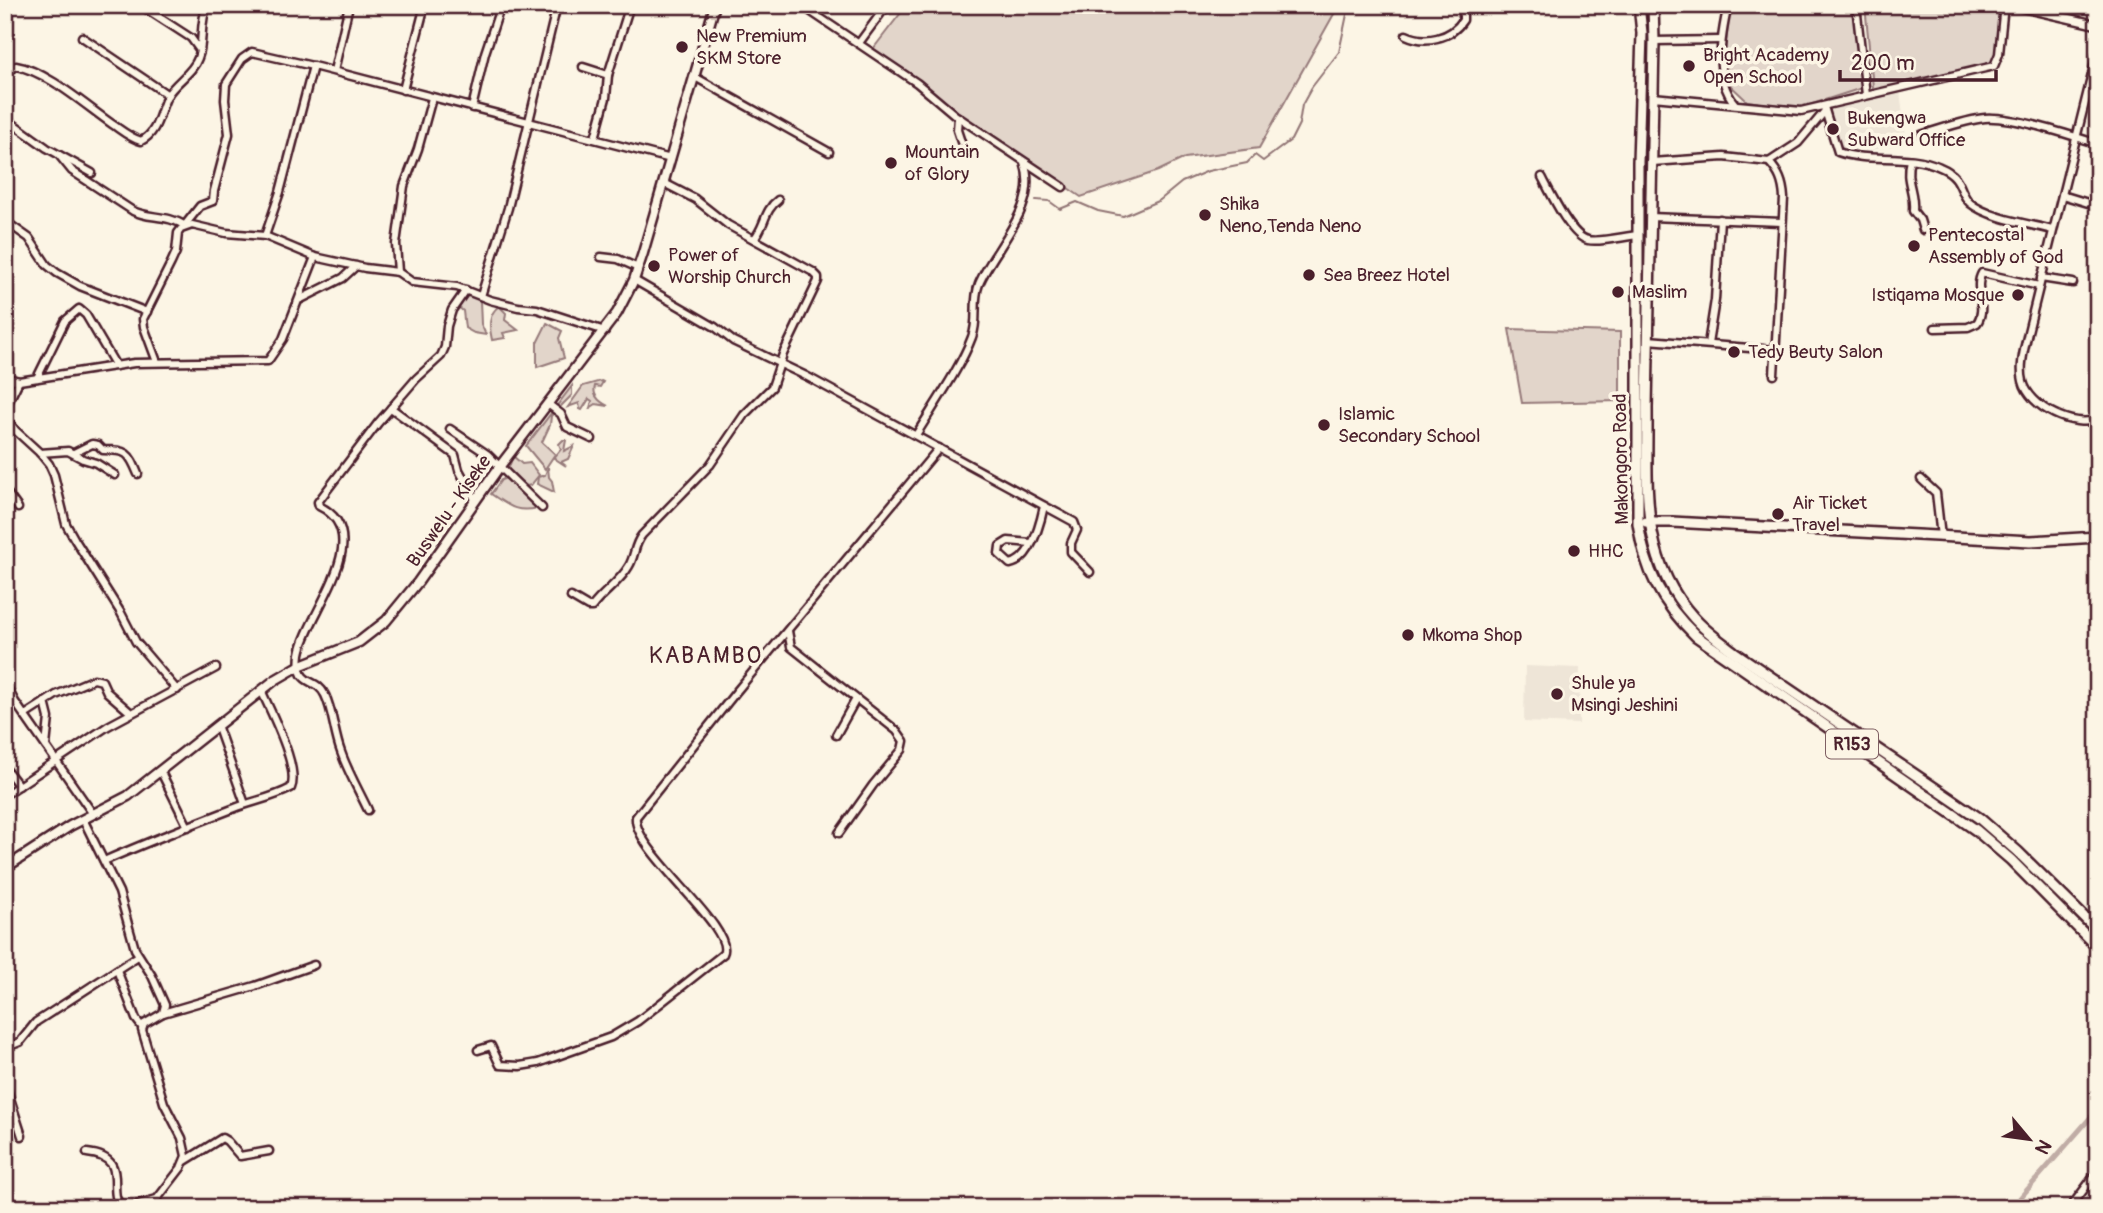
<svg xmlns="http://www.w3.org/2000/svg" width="2103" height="1213" font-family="Pangolin,sans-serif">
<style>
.built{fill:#eee5d7}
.green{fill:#e2d5ca;stroke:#967a7a;stroke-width:2}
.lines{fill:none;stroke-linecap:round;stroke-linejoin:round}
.stream{stroke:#917474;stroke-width:2}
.canal{stroke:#c0aca5;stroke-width:5}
.minor-casing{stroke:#4a1f2b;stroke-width:11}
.tertiary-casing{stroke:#4a1f2b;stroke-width:12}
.secondary-casing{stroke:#4a1f2b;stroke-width:13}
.primary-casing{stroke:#4a1f2b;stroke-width:14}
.minor{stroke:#fcf5e5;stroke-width:6}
.tertiary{stroke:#fcf5e5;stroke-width:7}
.secondary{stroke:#fcf5e5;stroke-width:8}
.primary{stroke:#fcf5e5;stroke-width:9}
.poi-dot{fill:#4a1f2b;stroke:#fcf5e5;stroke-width:2.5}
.labels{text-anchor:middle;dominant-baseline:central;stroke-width:7;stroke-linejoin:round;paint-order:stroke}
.shield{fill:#fcf5e5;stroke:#7f5f63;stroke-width:2}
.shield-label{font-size:18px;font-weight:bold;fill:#4a1f2b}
.poi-label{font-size:19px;fill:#4a1f2b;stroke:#fcf5e5;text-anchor:start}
.street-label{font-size:19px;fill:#4a1f2b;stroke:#fcf5e5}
.quarter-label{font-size:23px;letter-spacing:2px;fill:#4a1f2b;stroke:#fcf5e5}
</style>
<rect width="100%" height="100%" fill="#fcf5e5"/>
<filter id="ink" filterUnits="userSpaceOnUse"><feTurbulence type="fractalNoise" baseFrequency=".0143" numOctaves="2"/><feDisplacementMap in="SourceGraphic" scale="14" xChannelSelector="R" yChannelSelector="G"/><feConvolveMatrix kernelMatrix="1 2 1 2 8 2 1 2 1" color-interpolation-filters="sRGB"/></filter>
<g filter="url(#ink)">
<g class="built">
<polygon points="1900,92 1907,143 1840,156 1824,106"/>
<polygon points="1525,666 1580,668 1579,724 1524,722"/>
</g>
<g class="green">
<polygon points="907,5 1339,5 1259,148 1185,158 1158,171 1081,197 958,113 873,49"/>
<polygon points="1730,5 1856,5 1862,88 1800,108 1747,101 1729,84 1725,52"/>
<polygon points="1865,5 1993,5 2003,8 1996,69 1874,98"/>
<polygon points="465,293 480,300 481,324 486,335 474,333 465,328 463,311 457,306"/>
<path d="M 499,306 L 506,313 L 505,320 L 518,330 L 503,333 L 505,338 L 492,340 C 489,327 488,314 499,306 Z"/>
<polygon points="547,323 562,331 559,338 564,358 537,367 537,343"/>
<polygon points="1509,329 1620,332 1620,401 1522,403"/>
<path d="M 601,381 L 603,382 L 600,387 L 595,386 C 592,396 600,402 608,406 L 596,404 L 590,408 L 592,401 L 589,399 L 582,410 L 580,409 L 579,403 L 568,407 L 583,386 Z"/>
<polygon points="572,386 572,395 551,416 550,425 542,442 555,454 545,469 526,446"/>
<polygon points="563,440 566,440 564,451 574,446 568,459 561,462 566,466 554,458 561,449 559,444"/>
<polygon points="513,456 522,464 530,463 539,475 531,485 527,486 510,474 502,475 508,470"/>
<polygon points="548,467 549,477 552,481 554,492 537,484 538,477 545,475"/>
<path d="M 509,477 L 533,492 L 538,508 C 516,513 509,506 491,494 L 501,480 Z"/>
</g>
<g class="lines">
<polyline class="stream" points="1036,200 1049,201 1060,209 1077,202 1098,211 1123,216 1160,200 1182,182 1208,171 1247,163 1255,155 1263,161 1291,140 1299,124 1302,105 1312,87 1339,52 1349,5"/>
<polyline class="canal" points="2018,1208 2020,1198 2098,1109"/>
<g class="minor-casing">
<g id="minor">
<polyline points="140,5 191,38 199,49"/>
<polyline points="801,5 917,83 955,115 1063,187"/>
<path d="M 1728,5 C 1721,36 1713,78 1735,104"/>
<polyline points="1856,5 1866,95"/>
<path d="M 1406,35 C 1425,44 1451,39 1463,20 L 1463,5"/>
<polyline points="82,37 168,95"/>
<polyline points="1654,41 1720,40"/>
<polyline points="859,43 887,5"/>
<path d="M 2098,50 L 2028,332 C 2025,347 2019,365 2023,381 C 2029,407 2074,429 2098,419"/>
<polyline points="583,67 608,75"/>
<polyline points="334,71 349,5"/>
<path d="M 5,72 L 16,66 C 47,71 86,106 112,124 C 121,130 130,138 141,141 C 158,133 159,112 167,96 C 175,82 193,73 198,58 C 204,43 199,25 207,5"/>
<polyline points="695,77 829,152"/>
<polyline points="403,90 425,5"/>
<polyline points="1653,97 1801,111 1994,66 1999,54 2004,5"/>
<path d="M 1824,107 L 1838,152 C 1870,163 1908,152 1940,167 C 1964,177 1958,192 1970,203 C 1988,218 2030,224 2053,230"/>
<polyline points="472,108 485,53 501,5"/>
<polyline points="958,117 957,130 961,142"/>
<polyline points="5,118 47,148 92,173"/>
<path d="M 1921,135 C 1942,129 1964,120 1985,118 C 2012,116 2070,135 2098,144"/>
<polyline points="595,138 606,98 608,75 630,5"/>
<path d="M 59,155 L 72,171 L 133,211 C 149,219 166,214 186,226"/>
<path d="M 1910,160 C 1904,181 1915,190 1913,211 L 1920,220 L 1923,230"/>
<polyline points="1652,162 1724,157 1769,162 1798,143 1825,111"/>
<path d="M 1769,162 C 1779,173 1783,182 1784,198 L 1774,375"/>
<path d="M 1542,177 C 1550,192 1571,237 1588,240 C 1600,243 1625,236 1639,235"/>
<polyline points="2062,195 2098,206"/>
<polyline points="1650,217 1782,222"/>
<polyline points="5,221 29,238 47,265 57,273 80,286 147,312"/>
<polyline points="185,225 200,206 213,201 214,191 229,134 225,100 226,84 242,59 252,52 317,67 671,159"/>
<polyline points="265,236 280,192 313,66"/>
<path d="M 754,239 C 765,227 764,210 778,200"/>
<polyline points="601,257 618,259 638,268"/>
<polyline points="398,272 396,244 404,186 418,149 432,98"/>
<polyline points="2041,278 2073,283"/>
<polyline points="634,280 715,327 733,341 806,376 1074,522 1077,530 1071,543 1071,552 1090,572"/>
<polyline points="481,296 508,208 557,5"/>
<polyline points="301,299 343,278 356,266"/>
<path d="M 1935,328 L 1968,327 L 1977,323 C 1988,308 1973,288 1982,273 L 2039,286"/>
<polyline points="1648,340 1775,350"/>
<polyline points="1708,344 1715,300 1720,219"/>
<polyline points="157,362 144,327 143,319 171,263 176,252 178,233 181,229 192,225 226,233 265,236 315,257 365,268 398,272 412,282 457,287 490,300 518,307 537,309 605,331"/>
<polyline points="5,377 19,381 134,363 268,361 283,339 315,257"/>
<polyline points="37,378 65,321 79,309 86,315 116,366"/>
<polyline points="548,404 561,414 567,427 592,439"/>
<polyline points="391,408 455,455 459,470 476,501"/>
<polyline points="5,409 19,381"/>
<polyline points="5,417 16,431 40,453 49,464 54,475 66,524 75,540 121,613 136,642 177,690"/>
<polyline points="450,429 487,454 542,508"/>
<path d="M 916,435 C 933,407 961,367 972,337 C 979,320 972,302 979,284 C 995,246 1040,207 1024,162"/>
<polyline points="40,453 68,451 83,459 96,463 115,475"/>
<path d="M 74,453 L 92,444 L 98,445 L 103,450 C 127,450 129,452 138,474"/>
<polyline points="1921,479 1936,493 1941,537"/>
<polyline points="5,490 18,508"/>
<path d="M 1031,543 L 1008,541 L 1000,546 L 999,554 L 1010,564 C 1031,560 1040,525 1044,506"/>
<path d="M 571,597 L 588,607 L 592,607 C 603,592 620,582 629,566 C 635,556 634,545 642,535 L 710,465 L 744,415 L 772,387 L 783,354 L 818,281 L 818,277 L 813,272 L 728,225 L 695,199 L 664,183"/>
<polyline points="788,631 791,647 897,731 904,741 902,750 873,785 839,833"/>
<polyline points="5,683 15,702 93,814"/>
<polyline points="45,702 49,718 46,746"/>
<polyline points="25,715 56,695 94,679 102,681 107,692 131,713"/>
<polyline points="217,725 245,804"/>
<polyline points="836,735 856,699"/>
<polyline points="5,768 19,786"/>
<polyline points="160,770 188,827"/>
<polyline points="5,795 108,726 216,668"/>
<path d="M 368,810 C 359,791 348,772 341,752 C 334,734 333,711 325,695 C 315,675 296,689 300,654 C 306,615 379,535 319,506 L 318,502 L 378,423 L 416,379 L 441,356 L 445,347 L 447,326 L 452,310 L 466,290"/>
<polyline points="83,819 119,892 135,949 152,976 165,1005 163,1013 144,1024 142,1030 164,1103 182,1138 186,1156 181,1168 157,1199 124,1208"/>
<path d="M 104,861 C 147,842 191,825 235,808 C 253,801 273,798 291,788 C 300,768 270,710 261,690"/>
<polyline points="117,970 136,1019 142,1027"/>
<polyline points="163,1013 255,986 314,965"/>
<polyline points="5,1048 20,1042 36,1022 138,956"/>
<path d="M 478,1050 L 491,1046 L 500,1065 L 520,1066 L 538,1063 L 611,1037 L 638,1021 L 723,954 C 737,929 632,850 636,817 L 736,692 L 939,448"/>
<polyline points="5,1083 22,1136"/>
<path d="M 87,1153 C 136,1158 100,1199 126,1207"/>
<polyline points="185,1161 222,1138 227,1141 240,1156 269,1151"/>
<polyline points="2070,1208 2098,1171"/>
</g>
</g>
<g class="tertiary-casing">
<polyline id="tertiary" points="2011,5 2098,25"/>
</g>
<g class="secondary-casing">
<polyline id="secondary" points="5,868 70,826 128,796 275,680 299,666 359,642 386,621 418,582 500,466 617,313 634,280 643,253 715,5"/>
</g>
<g class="primary-casing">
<g id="primary">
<path d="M 1639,5 L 1642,33 L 1638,162 L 1638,523 C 1645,571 1661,602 1696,636 L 1976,830 L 2011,860 L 2098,948"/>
<path d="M 1653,5 L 1654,41 L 1647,408 C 1648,483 1638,557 1693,617 C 1705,631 1720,641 1734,652 L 1979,818 L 2018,852 L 2098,931"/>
<polyline points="1646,522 1672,522 2031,541 2098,537"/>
</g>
</g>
<use href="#minor" class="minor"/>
<use href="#tertiary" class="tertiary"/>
<use href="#secondary" class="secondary"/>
<use href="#primary" class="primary"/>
</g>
</g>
<g class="poi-dot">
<circle cx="682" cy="47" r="7"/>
<circle cx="1689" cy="66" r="7"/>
<circle cx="1833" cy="129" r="7"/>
<circle cx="891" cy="163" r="7"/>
<circle cx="1205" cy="215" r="7"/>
<circle cx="1914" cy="246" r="7"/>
<circle cx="654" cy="266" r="7"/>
<circle cx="1309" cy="275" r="7"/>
<circle cx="1618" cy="292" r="7"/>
<circle cx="2018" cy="295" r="7"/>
<circle cx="1734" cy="352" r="7"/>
<circle cx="1324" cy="425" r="7"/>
<circle cx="1778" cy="514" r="7"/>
<circle cx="1574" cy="551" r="7"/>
<circle cx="1408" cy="635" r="7"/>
<circle cx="1557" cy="694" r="7"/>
</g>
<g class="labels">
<rect class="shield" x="1826" y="729.5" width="52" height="29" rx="5"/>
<g class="shield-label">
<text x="1852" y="744">R153</text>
</g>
<g class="poi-label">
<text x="696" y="36">New Premium<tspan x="696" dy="22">SKM Store</tspan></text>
<text x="1703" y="55">Bright Academy<tspan x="1703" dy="22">Open School</tspan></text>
<text x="1847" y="118">Bukengwa<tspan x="1847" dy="22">Subward Office</tspan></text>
<text x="905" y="152">Mountain<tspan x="905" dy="22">of Glory</tspan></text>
<text x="1219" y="204">Shika<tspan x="1219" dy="22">Neno,Tenda Neno</tspan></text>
<text x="1928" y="235">Pentecostal<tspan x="1928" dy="22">Assembly of God</tspan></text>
<text x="668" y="255">Power of<tspan x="668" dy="22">Worship Church</tspan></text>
<text x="1323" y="275">Sea Breez Hotel</text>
<text x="1632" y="292">Maslim</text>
<text x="2004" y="295" text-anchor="end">Istiqama Mosque</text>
<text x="1748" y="352">Tedy Beuty Salon</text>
<text x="1338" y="414">Islamic<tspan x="1338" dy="22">Secondary School</tspan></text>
<text x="1792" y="503">Air Ticket<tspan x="1792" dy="22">Travel</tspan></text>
<text x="1588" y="551">HHC</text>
<text x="1422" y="635">Mkoma Shop</text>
<text x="1571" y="683">Shule ya<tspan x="1571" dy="22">Msingi Jeshini</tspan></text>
</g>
<g class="street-label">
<text transform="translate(1621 459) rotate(-91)">Makongoro Road</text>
<text transform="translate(449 511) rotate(-55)">Buswelu - Kiseke</text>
</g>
<g class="quarter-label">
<text x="706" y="655">KABAMBO</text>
</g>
</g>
<rect width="2103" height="1213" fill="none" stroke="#fcf5e5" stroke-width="28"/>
<rect x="14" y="14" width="2075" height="1185" fill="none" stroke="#4a1f2b" stroke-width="2.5" filter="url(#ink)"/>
<g transform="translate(2029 1139) rotate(119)" stroke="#fcf5e5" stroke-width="5" paint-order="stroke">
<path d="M0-5L12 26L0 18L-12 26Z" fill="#4a1f2b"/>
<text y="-10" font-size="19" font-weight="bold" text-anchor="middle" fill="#4a1f2b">N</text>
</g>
<path d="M1840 70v10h156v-10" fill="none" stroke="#4a1f2b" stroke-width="3.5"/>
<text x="1851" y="70" font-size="21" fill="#4a1f2b" stroke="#fcf5e5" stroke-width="5" paint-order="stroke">200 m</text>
</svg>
